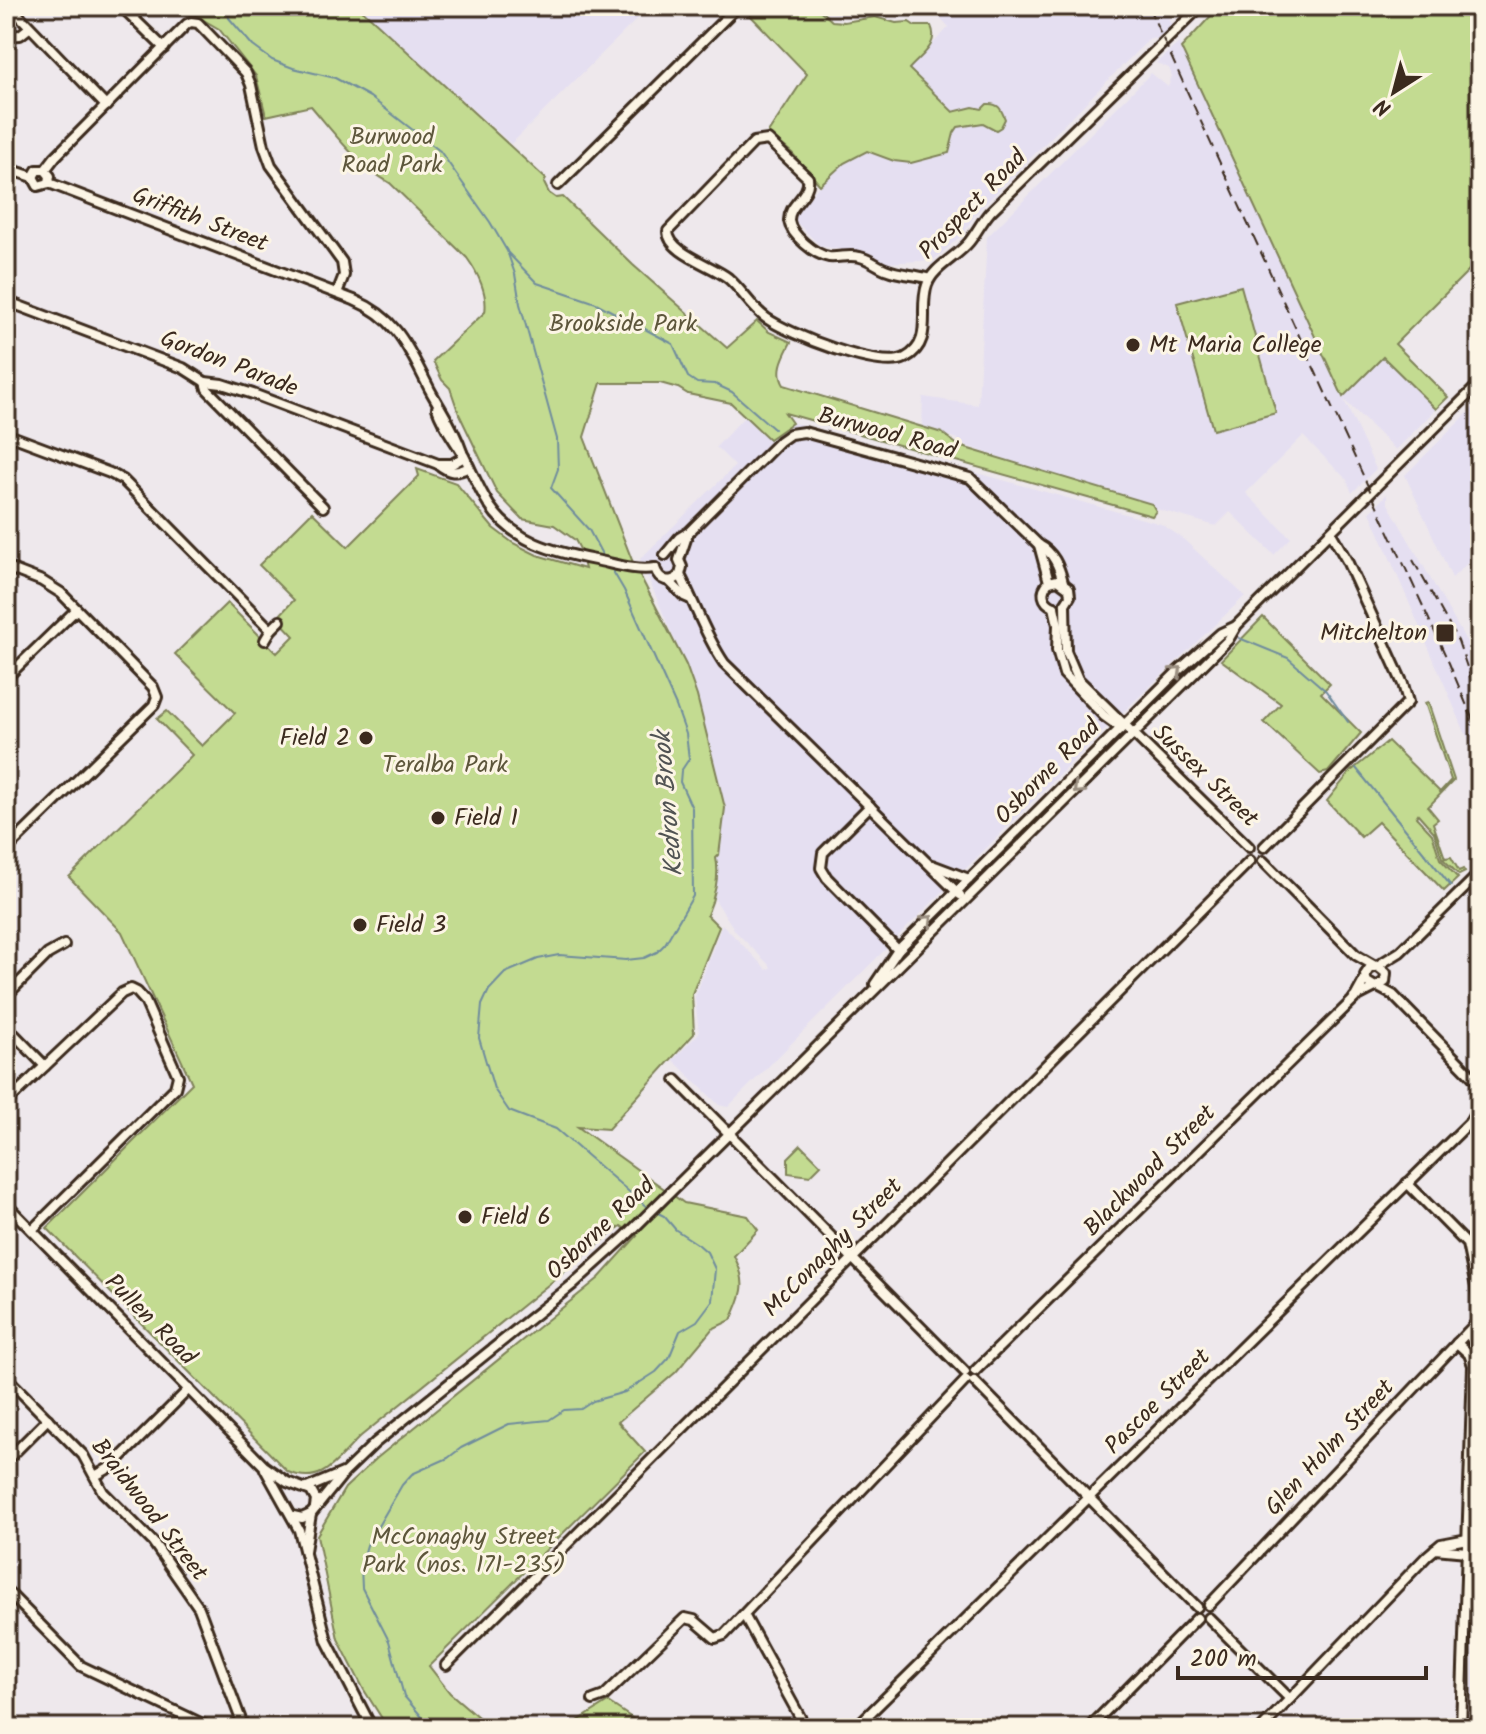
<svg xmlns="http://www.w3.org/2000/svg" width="1486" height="1734" font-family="Kalam,sans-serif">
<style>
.built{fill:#e5dff1}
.green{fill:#c3db91;stroke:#7f8258;stroke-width:2}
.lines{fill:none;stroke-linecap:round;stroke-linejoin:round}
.stream{stroke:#6f8c9d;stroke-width:2}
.minor-casing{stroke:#3b2a1e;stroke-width:14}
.minor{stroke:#fcf5e5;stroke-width:8}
.rail{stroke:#3b2a1e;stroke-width:2;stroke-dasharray:12 6;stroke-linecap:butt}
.oneway{stroke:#9c9082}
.poi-dot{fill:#3b2a1e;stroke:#fcf5e5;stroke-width:3}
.labels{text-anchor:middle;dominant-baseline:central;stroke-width:6;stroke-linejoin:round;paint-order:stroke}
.park-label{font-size:24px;fill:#5d563b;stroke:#fcf5e5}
.street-label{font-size:24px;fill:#3b2a1e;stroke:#fcf5e5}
.poi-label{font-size:24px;fill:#3b2a1e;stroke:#fcf5e5;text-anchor:start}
.water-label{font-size:26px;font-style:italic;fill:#515353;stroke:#fcf5e5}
</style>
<rect width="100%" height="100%" fill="#eee8ec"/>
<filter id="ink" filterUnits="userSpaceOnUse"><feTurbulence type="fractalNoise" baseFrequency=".0125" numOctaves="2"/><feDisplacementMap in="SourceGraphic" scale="16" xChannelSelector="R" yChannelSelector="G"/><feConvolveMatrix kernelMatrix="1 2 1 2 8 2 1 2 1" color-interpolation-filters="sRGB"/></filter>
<g filter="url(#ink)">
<g class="built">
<polygon points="358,6 650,6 511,144"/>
<polygon points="929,6 1164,6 1172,26 1156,39 1150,38 975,214 964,233 934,260 887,263 873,255 820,246 796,222 796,215 825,178 844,163 947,107 908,69 949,27"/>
<polygon points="1179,43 1342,397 1383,356 1436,409 1396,450 1344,400 1376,469 1352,493 1347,480 1303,436 1246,493 1291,538 1274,555 1230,512 1216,526 1017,469 1014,462 958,443 958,439 922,428 923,397 978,405 987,237 1151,73 1168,87 1172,76 1169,68 1156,63"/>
<polygon points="1474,407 1480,413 1480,551 1452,578 1405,475"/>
<polygon points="745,416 769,439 792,423 808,426 1161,524 1181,537 1245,596 1098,736 728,1107 719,1105 673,1060 699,1033 695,997 722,924 767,970 771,967 736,932 714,898 716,858 719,855 725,808 692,681 640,559 735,466 716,447"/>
<polygon points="1387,494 1387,502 1473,653 1480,681 1480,767 1370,512"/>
<polygon points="1480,1510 1480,1728 1471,1728"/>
</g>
<g class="green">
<path d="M 189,6 L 358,6 L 546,179 L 544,183 L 549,193 L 556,198 L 563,197 L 633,265 L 727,348 L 757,321 L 769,332 L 791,342 C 784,356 775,370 784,385 L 942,433 L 959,446 L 1152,504 L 1156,511 L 1152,516 L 785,413 L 792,423 L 769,439 L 731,403 L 688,394 L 678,388 L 660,383 L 601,383 L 584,437 L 632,560 L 686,665 L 697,696 L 725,808 L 719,855 L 716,858 C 720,876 714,899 707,915 L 719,927 L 692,994 L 694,1034 L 608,1129 L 578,1127 L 684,1203 L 748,1216 L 758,1230 L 734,1256 C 748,1283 743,1294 731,1320 L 712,1329 L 676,1372 L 618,1422 L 645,1452 L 429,1666 L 450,1693 L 491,1728 L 388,1728 L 364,1690 L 338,1639 L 317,1535 L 345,1488 L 377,1458 L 599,1278 L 637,1236 L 621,1226 L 361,1436 C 337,1458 325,1487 288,1472 L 47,1228 L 192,1083 L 122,932 L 69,877 L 192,755 L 157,719 L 167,711 L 202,746 L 235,713 L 175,654 L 227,603 L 277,653 L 294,636 L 277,618 L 294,600 L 259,565 L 312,512 L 348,547 L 419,476 L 417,469 L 456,483 L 493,528 L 513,543 L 537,555 L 585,569 L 580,549 L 575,540 L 554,525 L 522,519 L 497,493 L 459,414 L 450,388 L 442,380 L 433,361 L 485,312 C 488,294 478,273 467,258 L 390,183 C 357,165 335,134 311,106 L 266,116 L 256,76 L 219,29 L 195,15 Z"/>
<path d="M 756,6 L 815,6 L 832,21 L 844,22 L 875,17 L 896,23 L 909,22 L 915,26 L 931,26 C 940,45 920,56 909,69 L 953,112 L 973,107 L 982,109 L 987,104 C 999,103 1001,109 1005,119 L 1001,127 L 996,130 L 983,123 L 958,127 L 954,133 L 949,153 L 911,163 L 894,161 L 867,151 L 844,163 L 820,185 L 792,153 L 768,133 L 807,74 L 748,13 Z"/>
<polygon points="1220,6 1480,6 1480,259 1395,344 1448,397 1436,409 1383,357 1343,397 1181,48"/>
<polygon points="1241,286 1276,413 1213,430 1177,303"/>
<polygon points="1263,617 1330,684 1321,693 1361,733 1328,772 1320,774 1264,722 1281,704 1221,660"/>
<polygon points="1428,702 1454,780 1428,807 1438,819 1433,823 1445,858 1451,857 1459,871 1463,869 1465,872 1459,875 1442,858 1434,832 1418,814 1416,817 1432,834 1440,859 1458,878 1444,891 1378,822 1361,837 1327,801 1351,771 1388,741 1440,792 1451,780 1425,703"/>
<polygon points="801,1145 821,1165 810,1176 788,1173 788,1158"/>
<polygon points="608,1702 647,1728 567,1728"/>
</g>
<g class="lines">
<g class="stream">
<polyline points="227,6 229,18 253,46 272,60 293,68 335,78 370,97 440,151 490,222 507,251 515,274 520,304 557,439 558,469 551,488 589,530 605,560"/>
<polyline points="659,6 682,6"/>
<polyline points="751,7 912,15"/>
<polyline points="508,253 537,283 596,303 673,344 688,377 697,383 715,384 732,392 774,429"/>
<polyline points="611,568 624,590 676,706 686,734 689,759 681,771 680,782 692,808 693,896 665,944 657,952 644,958 626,960 559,955 538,959 505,973 489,990 482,1005 479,1038 494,1089 509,1111 556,1129 648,1208"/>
<polyline points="1239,638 1288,658 1326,691 1348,722"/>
<polyline points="1356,768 1451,886"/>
<polyline points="436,1728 422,1717 404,1696 389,1641 362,1588 361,1566 367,1545 402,1485 412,1474 448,1458 461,1448 509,1424 549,1420 564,1410 581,1409 593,1401 625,1392 656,1372 669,1358 680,1331 697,1321 712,1301 715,1269 707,1252 699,1245 676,1230 664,1216 654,1211"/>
</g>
<g class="minor-casing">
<g id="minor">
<polyline points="10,6 106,106"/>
<polyline points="121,6 164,48"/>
<polyline points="6,36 20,35 29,28"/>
<polyline points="6,168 33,177"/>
<polyline points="45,170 55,157 187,24 191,22 198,23 246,73 251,85 264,146 271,165 342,262 344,275 337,293"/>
<polyline points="33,177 37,170 45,170 50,176 49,183"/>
<polyline points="33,177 38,186 49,183"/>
<path d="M 49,183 L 354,300 C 399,319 409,350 430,390 C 442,412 454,428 462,452"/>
<polyline points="558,185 738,6"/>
<path d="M 930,279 C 915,274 900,275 888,270 C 878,267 870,259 860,257 C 849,254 839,258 829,257 C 815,255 791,235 789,221 C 788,204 811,196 808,178 L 768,140 L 754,142 L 668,231 C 668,253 712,265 728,278 C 742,290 751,307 766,318 C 789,334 880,371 905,358 C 935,342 918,310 927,285 C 933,267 957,257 969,242 C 977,232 982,221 990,212 L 1201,6"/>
<path d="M 6,301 L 183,368 L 205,382 L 222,384 L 253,394 L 438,464 C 449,473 456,474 469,467"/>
<polyline points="205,382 207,389 323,507"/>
<path d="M 437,408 C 443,426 454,439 464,456 C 472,472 479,489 489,505 C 513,542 554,552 595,560 C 615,564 635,571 655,568"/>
<polyline points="6,434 110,473 123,480 271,630"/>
<polyline points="438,464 452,464 464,457"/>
<path d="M 688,533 L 679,560 L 682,567 L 680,575 C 695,604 705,635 724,663 L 960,895"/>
<polyline points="1039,545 1049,582"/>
<path d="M 665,555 L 679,538 L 689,532 L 780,441 L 790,434 L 804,432 L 970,478 L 1039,545 C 1053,552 1059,566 1063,582"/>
<polyline points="6,567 42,581 61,593 153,687 157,697 154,705 6,850"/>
<path d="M 655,568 C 659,581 671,585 680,575"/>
<polyline points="669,581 684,596 691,599"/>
<polyline points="1049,582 1058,580 1069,588 1070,596 1065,604"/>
<path d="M 1049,582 C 1040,591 1042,602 1054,607"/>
<polyline points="1065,604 1066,651 1078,679 1249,847"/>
<polyline points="1054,607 1058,625 1057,650 1064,674 1104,716 1122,729"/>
<polyline points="265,640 271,630 280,621"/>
<polyline points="6,678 76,610"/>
<polyline points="870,806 823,853 821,868 827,878 898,950"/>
<polyline points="1264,847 1408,702 1403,684 1347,561 1331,533"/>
<polyline points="1263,861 1356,955 1375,966"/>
<polyline points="932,865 969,879"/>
<polyline points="1377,966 1400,952 1480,873"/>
<polyline points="875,984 898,950 1178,671 1221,633 1236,626"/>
<polyline points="1378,987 1393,995 1477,1081 1480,1093"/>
<polyline points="6,996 48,954 64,945"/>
<polyline points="1354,998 1385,982 1386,973 1377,966 1369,969 1365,975 1367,982 1375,987"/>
<polyline points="6,1026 45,1066"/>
<polyline points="676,1080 965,1372"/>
<polyline points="6,1103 122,993 131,989 137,992 145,1001 178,1076 175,1088 32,1230"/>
<polyline points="1407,1183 1467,1244 1480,1306"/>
<polyline points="6,1204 264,1466 287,1482 311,1491 316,1500 315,1507"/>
<polyline points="1457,1343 1469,1354 1473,1365"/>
<polyline points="975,1371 1354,999 1365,979"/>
<polyline points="9,1380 83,1455 103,1492 153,1542 199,1608 244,1728"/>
<polyline points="974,1381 1197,1607"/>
<polyline points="6,1461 48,1419"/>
<polyline points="265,1469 299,1530 327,1641 372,1728"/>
<polyline points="95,1476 111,1467 189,1389"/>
<polyline points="307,1488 343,1473"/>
<polyline points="293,1516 302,1518 311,1514 344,1473 375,1443 572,1285 625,1237 1228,640 1237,625 1480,383"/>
<polyline points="1435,1549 1467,1552"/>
<polyline points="305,1551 311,1514"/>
<polyline points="6,1590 81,1666 211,1728"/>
<polyline points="1209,1605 1480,1319"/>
<polyline points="744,1615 806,1728"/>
<polyline points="1209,1618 1290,1699"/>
<polyline points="446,1665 1250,861"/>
<polyline points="593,1700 604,1696 685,1618 694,1620 715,1638 724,1635 966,1380"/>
<polyline points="855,1728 1469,1123 1478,1108 1480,1098"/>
<polyline points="1089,1728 1197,1618"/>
<polyline points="1262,1728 1427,1556 1441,1544 1467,1539"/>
<polyline points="1436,1728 1441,1724 1461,1723"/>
<path d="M 1461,1728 L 1473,1366 C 1476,1351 1477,1344 1467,1333"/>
</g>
</g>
<use href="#minor" class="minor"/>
<g class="rail">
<polyline points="1148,6 1449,663 1480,737"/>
<polyline points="1413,560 1458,641 1480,705"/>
</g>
</g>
<defs><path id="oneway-chevron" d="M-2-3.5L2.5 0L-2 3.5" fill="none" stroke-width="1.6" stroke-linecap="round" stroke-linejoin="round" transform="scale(2)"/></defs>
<g class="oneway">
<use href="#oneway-chevron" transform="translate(1177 671) rotate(-44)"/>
<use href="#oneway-chevron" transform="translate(1078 789) rotate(135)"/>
<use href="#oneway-chevron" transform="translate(928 920) rotate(-45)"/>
</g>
</g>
<g class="poi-dot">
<circle cx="1133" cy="345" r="8"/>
<rect x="1435" y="623" width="20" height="20" rx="4"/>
<circle cx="366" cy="738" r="8"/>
<circle cx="438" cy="818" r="8"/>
<circle cx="360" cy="925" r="8"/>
<circle cx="465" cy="1217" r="8"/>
</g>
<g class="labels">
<g class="park-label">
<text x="392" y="137">Burwood<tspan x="392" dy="28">Road Park</tspan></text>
<text x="623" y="324">Brookside Park</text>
<text x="445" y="765">Teralba Park</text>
<text x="464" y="1537">McConaghy Street<tspan x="464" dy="28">Park (nos. 171-235)</tspan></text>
</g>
<g class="street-label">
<text transform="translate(973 205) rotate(-46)">Prospect Road</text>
<text transform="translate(200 220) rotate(21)">Griffith Street</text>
<text transform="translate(229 364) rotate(21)">Gordon Parade</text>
<text transform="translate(887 434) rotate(15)">Burwood Road</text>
<text transform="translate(1048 772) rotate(-45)">Osborne Road</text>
<text transform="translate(1205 776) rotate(44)">Sussex Street</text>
<text transform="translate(1150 1171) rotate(-45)">Blackwood Street</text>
<text transform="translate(601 1229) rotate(-43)">Osborne Road</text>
<text transform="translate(833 1248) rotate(-45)">McConaghy Street</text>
<text transform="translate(150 1320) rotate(45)">Pullen Road</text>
<text transform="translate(1158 1402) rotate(-45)">Pascoe Street</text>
<text transform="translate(1330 1448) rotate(-47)">Glen Holm Street</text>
<text transform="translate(149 1510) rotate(52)">Braidwood Street</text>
</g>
<g class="poi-label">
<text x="1149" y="345">Mt Maria College</text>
<text x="1427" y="633" text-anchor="end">Mitchelton</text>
<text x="350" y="738" text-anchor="end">Field 2</text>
<text x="454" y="818">Field 1</text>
<text x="376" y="925">Field 3</text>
<text x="481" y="1217">Field 6</text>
</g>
<g class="water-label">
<text transform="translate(669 804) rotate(-95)">Kedron Brook</text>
</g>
</g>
<rect width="1486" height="1734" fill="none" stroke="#fcf5e5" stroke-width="32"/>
<rect x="16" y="16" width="1454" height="1702" fill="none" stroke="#3b2a1e" stroke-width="3" filter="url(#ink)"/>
<g transform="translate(1394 92) rotate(216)" stroke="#fcf5e5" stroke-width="6" paint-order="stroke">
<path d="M0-6L14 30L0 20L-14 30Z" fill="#3b2a1e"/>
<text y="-12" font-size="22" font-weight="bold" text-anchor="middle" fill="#3b2a1e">N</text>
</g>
<path d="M1178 1666v12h248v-12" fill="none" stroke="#3b2a1e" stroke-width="4"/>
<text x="1190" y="1666" font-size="24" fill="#3b2a1e" stroke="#fcf5e5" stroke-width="6" paint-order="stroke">200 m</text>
</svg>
